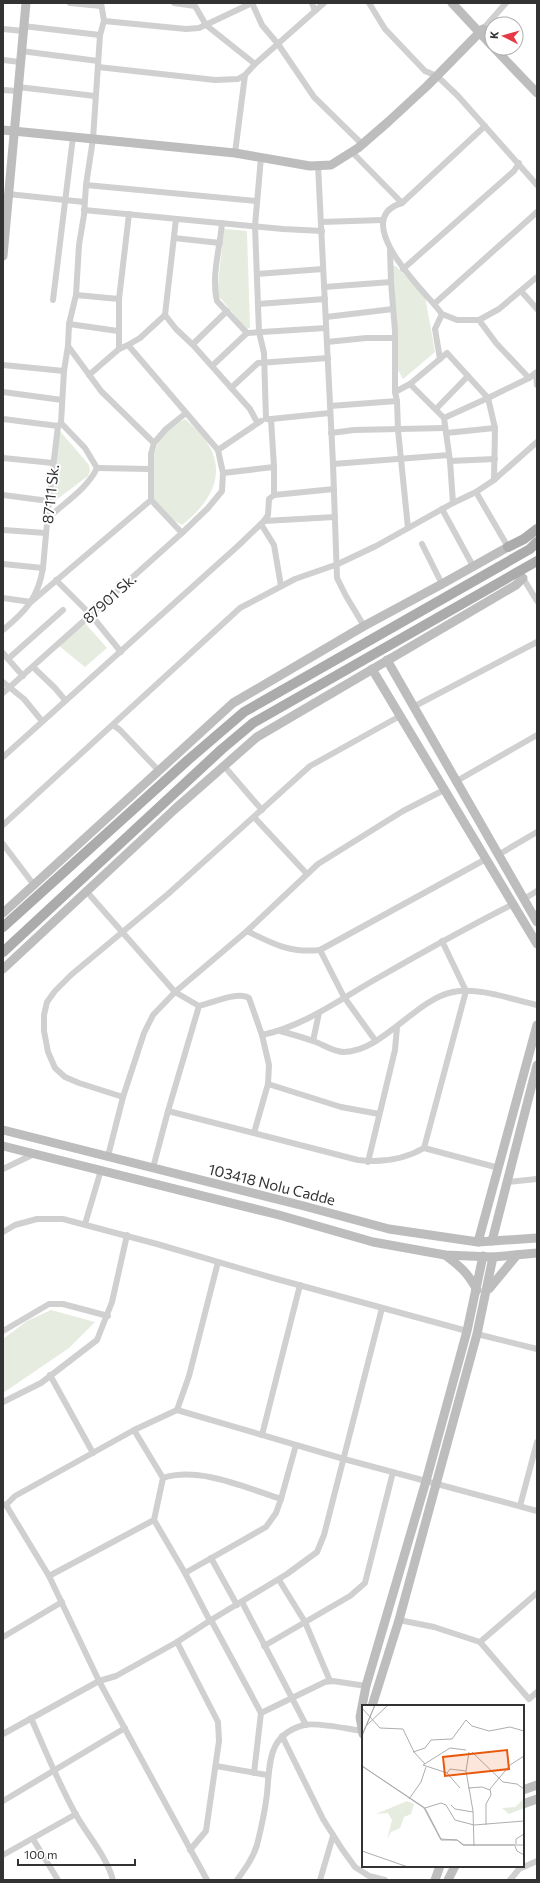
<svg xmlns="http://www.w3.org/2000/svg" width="540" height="1883" font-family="Commissioner,sans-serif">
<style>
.green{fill:#e6ecdf}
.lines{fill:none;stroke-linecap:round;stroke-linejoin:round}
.street{stroke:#d0d0d0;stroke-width:6}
.secondary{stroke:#bdbdbd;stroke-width:9}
.primary{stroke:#ababab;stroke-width:10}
.labels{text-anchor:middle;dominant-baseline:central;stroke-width:4;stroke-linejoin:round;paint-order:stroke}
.street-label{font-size:15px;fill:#333;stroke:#fff}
.inset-road{fill:none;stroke:#adadad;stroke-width:1}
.view{fill:#e8590c;fill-opacity:0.15;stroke:#e8590c;stroke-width:2}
.inset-edge{fill:none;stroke:#333;stroke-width:2}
</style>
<rect width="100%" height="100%" fill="#fff"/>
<g class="green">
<polygon points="224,229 247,231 250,328 246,329 217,294"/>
<polygon points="391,266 396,266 425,296 435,352 403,379 394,363"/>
<path d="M 185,419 C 192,425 200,433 206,441 C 229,474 209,504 182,525 C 173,520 164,515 157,507 C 146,492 151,453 161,438 C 167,429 176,424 185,419 Z"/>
<polygon points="59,430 89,465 90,471 88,476 52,503"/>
<polygon points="84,622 107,648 85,667 58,645"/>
<polygon points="51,1310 95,1322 69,1348 3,1393 3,1339 27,1321"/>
</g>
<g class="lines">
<g class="street">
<polyline points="70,3 101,6"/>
<polyline points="174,3 195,6 206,25 255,64"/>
<polyline points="252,3 262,25 278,44 314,97 362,144"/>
<polyline points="312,3 315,11"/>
<polyline points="369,3 385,29 425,71 437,76 458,96 537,185"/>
<polyline points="104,21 186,29 199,28 252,3"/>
<polyline points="23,26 100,35"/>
<polyline points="3,29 23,31"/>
<polyline points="483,29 506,3"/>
<polyline points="21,51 98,61"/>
<polyline points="3,60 20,62"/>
<polyline points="98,67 215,80 238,79 245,75 255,64 324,3"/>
<polyline points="18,87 95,96"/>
<polyline points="3,90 17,91"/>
<path d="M 485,126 L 402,203 C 351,218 417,285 434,304 L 537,212"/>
<polyline points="352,152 402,203"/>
<polyline points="235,153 245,75"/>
<polyline points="318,165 333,464 337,578 346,596 364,626"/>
<polyline points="86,185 257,201"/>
<polyline points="8,194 84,202"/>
<polyline points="84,210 283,229 322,231"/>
<polyline points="129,214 119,299 119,349 128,345 218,450 223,473 222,491 208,508 182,533"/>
<polyline points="321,222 383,220"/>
<path d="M 222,223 C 220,248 211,277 217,301 L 247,333 L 326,328"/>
<polyline points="174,238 220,243"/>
<polyline points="390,250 391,282"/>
<polyline points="403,269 514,171 519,163"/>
<polyline points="257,274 323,269"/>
<polyline points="324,287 391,282 395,331 395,392"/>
<polyline points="521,291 537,309"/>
<polyline points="76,295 119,299"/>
<polyline points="53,300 73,137"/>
<polyline points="258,304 325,299"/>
<polyline points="434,304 442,314 457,320 479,320"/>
<polyline points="165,315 176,329 193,345 250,409 257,422"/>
<polyline points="326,317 393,309"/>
<polyline points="69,324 118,331"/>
<polyline points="327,342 366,338 395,338"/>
<polyline points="193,344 227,311"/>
<polyline points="128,345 140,338 165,315 176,219"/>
<polyline points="440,359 435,329 442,314"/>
<polyline points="3,365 64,371"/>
<polyline points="212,366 247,333"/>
<polyline points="536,373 537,385"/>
<polyline points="89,375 119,349"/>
<polyline points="529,378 496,343 479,320 499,309 537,277"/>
<polyline points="410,384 444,418 450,461 453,503"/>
<polyline points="231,388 258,363 328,358"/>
<polyline points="3,392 62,400"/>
<polyline points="397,401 398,430 408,528"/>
<polyline points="330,406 397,401 395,392 410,384 447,353 488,398 495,428 494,480"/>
<polyline points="436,409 468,376"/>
<polyline points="444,418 488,398 529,378 537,372"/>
<polyline points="3,419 58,426"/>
<polyline points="271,419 330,413"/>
<polyline points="331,433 354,430 445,428"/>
<polyline points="446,433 495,428"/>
<polyline points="154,443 166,429 186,413"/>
<polyline points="218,450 261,421"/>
<polyline points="3,458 53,463"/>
<polyline points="450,461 495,459"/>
<polyline points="333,464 449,455"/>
<polyline points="97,468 150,469"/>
<polyline points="223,473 274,467"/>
<polyline points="476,492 508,547"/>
<polyline points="3,495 49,501"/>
<polyline points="274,495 334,489"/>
<polyline points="442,509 473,566"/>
<path d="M 47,519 C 64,503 87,489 97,468 L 85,448 L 61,423"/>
<polyline points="264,521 335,517"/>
<polyline points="261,524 274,545 281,586"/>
<polyline points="3,530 46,533"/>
<polyline points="422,544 442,584"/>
<polyline points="3,564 43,568"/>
<polyline points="523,578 537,601"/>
<polyline points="56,580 91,615 121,652"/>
<polyline points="3,598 31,602 151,500 151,454 154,443 101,391 68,346"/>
<path d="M 3,630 C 26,611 38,598 43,568 L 49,501 L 58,426 L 61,423 L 64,371 L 68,346 L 69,324 L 76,295 L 79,245 L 84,215 L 86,185 L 93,139 L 100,35 L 104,21 L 101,3"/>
<polyline points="3,653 8,659"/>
<polyline points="33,667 55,688 65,700"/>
<polyline points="23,676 8,659 63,610"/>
<polyline points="3,682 24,699 42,721"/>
<polyline points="3,693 182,533 151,500"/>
<polyline points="413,707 537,642"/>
<polyline points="113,725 120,730 159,771"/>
<polyline points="3,757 239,545 264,521 268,515 269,499 274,495 274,467 271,419 266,419 264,353 259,332 255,226 261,157"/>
<polyline points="224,766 262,810"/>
<polyline points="455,782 537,735"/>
<polyline points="254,817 307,874"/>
<polyline points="3,825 240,608 295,579 338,564 376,546 453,503 476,492 494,480 537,442"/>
<polyline points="3,844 34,885"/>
<polyline points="498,855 537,832"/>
<polyline points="87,892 175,992 199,1006"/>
<polyline points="524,899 537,891"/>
<path d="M 247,931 C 273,944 290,953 320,950 L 486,859"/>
<polyline points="320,950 344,997 375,1040"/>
<path d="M 280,1031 C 291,1034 302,1037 313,1041 C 323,1044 333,1052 344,1052 C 383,1051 416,999 453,992 C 480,987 510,999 537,1005"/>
<path d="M 262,1035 C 304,1026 339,1000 376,979 C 421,953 466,928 513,904"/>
<polyline points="313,1041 319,1013"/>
<polyline points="268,1084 341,1107 379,1114"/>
<polyline points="123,1097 79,1083 65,1077 55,1068 48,1052 44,1031 44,1015 47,1002 55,991 71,975 168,894 310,766 400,716"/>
<path d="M 168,1111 L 358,1160 C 382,1163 403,1160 424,1148 L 499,1168"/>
<polyline points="424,1148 466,991 442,941"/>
<polyline points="108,1156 123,1097 144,1033 153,1015 175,992 247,931 318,864 403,811 444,790"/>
<polyline points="368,1162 395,1050 397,1027"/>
<path d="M 153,1168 L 168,1111 L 199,1006 C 212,1003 238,991 249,998 L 262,1035 L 269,1065 L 268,1084 L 254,1133"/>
<polyline points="3,1169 34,1154"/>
<polyline points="507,1182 537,1179"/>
<polyline points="85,1224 101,1170"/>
<polyline points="3,1232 15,1225 37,1219 63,1219 157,1244 273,1278 467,1331"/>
<polyline points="3,1331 49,1304 63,1304 108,1316"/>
<polyline points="477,1334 537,1349"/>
<polyline points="50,1375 93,1453"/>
<polyline points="3,1402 41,1383 97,1340 112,1302 127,1235"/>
<polyline points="177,1410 189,1376 218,1262"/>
<polyline points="262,1435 300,1285"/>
<path d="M 163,1478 C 198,1466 247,1488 281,1499"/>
<polyline points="3,1504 6,1505 49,1576 99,1681 207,1880"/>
<polyline points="6,1505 15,1496 134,1430 177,1410 344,1459 537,1511"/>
<polyline points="520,1506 537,1442"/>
<polyline points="154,1520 185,1573 210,1621"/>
<polyline points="211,1558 237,1605"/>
<polyline points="185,1573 266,1527 276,1513 281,1499 296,1445"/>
<polyline points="49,1576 154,1520 163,1478 134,1430"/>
<polyline points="279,1580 305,1622 330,1681"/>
<polyline points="242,1602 306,1725"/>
<polyline points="211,1620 261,1713 254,1773"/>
<polyline points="399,1620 434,1627 480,1642 537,1593"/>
<polyline points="3,1637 62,1602"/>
<polyline points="177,1642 218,1722 219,1741 206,1831 190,1850"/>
<polyline points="480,1642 529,1699 537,1692"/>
<polyline points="264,1646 350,1596 365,1583 393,1472"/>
<polyline points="261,1713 325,1682 333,1681 366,1686"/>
<path d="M 31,1718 C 45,1750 58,1782 75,1813 C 87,1835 106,1855 113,1880"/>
<polyline points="3,1734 99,1681 116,1676 177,1642 211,1620 287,1574 317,1552 324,1535 382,1308"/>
<polyline points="282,1736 323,1819 342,1849 355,1867 369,1876 385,1880"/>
<polyline points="216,1766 267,1775"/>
<polyline points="3,1801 125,1728"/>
<polyline points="33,1839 58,1880"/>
<polyline points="3,1855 76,1814"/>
<path d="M 237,1880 C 245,1869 253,1858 257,1845 C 261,1829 265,1811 267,1794 C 270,1764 267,1735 304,1725 C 317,1722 348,1729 362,1731"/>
<polyline points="320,1880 333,1836"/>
<polyline points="510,1880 519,1869 537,1861"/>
</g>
<g class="secondary">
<polyline points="452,3 492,46"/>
<polyline points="494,48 537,93"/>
<polyline points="3,130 235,153 310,166 331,165 358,148 388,122 427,86 483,29"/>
<polyline points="3,256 26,3"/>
<polyline points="387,660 537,922"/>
<polyline points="372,669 537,944"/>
<polyline points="3,913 233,703 364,626 442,584 508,547"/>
<polyline points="3,969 175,809 257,737 516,585 523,578"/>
<polyline points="3,1130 304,1206 389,1229 478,1242 537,1238"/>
<polyline points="3,1146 279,1215 373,1242 445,1255 493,1257 537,1253"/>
<polyline points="492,1241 537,1065"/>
<polyline points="478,1242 537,1025"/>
<path d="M 445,1255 C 461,1267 467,1272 477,1290"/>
<polyline points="489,1289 517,1255"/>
<polyline points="372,1706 399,1620 477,1334 493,1257"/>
<polyline points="363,1734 360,1717 366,1686 426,1481 467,1331 483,1256"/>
<polyline points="523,1790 537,1785"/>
<polyline points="523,1804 537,1799"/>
<polyline points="435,1880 440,1866"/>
<polyline points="448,1880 455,1866"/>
</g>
<g class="primary">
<polyline points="508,547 524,539 537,529"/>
<polyline points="3,927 188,760 244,712 530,549 537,542"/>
<polyline points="3,952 222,749 253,723 537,561"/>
</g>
</g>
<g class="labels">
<g class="street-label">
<text transform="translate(50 494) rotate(-84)">87111 Sk.</text>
<text transform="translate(109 598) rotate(-42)">87901 Sk.</text>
<text transform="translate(272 1184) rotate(14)">103418 Nolu Cadde</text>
</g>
</g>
<g transform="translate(362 1705)">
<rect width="162" height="162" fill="#fff"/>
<path d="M 162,94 L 162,103 L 147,109 L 140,103 L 153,102 ZM 45,96 L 52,99 L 49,109 L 42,112 L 38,123 L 29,127 L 25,134 L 30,115 L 26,108 L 14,109 Z" fill="#e6ecdf"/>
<path class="inset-road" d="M 0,3 L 18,23 L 41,24M 104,15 L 110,21 L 127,26 L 148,22 L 162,26M 5,19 L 13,0M 41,24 L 52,47 L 63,59M 0,30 L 13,0M 0,31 L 4,21 L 26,0M 69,35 L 90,34 L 104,15M 51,47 L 63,43 L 69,35M 107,47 L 104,66 L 111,106 L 112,141M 110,47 L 141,77 L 155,79 L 162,84M 0,61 L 63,103 L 79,134 L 95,135 L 102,140 L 153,140M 0,61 L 62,103 L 79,135 L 95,135 L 101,140 L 162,140M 85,68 L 88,64 L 104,66M 98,83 L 85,68 L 61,60 L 88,43 L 104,45M 106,83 L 120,82 L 128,85M 47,94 L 59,77 L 64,62M 89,100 L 93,104 L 111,107M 63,103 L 79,98 L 84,100 L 93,115 L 112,120 L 162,116M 124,120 L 124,99 L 129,90 L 128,84 L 148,60 L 162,51M 154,139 L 154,134 L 162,129M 153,141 L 155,146 L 162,150M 0,146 L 46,162"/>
<path class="view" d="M 145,45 L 147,64 L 83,71 L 81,52 Z"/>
<rect width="162" height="162" class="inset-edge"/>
</g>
<rect width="540" height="1883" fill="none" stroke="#333333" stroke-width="8"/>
<g transform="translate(504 36) rotate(276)"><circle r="19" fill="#ffffff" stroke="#adadad"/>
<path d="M0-3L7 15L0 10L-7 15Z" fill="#e63946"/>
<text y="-6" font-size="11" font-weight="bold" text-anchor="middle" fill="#333333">K</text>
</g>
<path d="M18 1859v6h117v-6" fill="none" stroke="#333333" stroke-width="2"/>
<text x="24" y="1859" font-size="12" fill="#333333" stroke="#ffffff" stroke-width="3" paint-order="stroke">100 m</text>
</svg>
